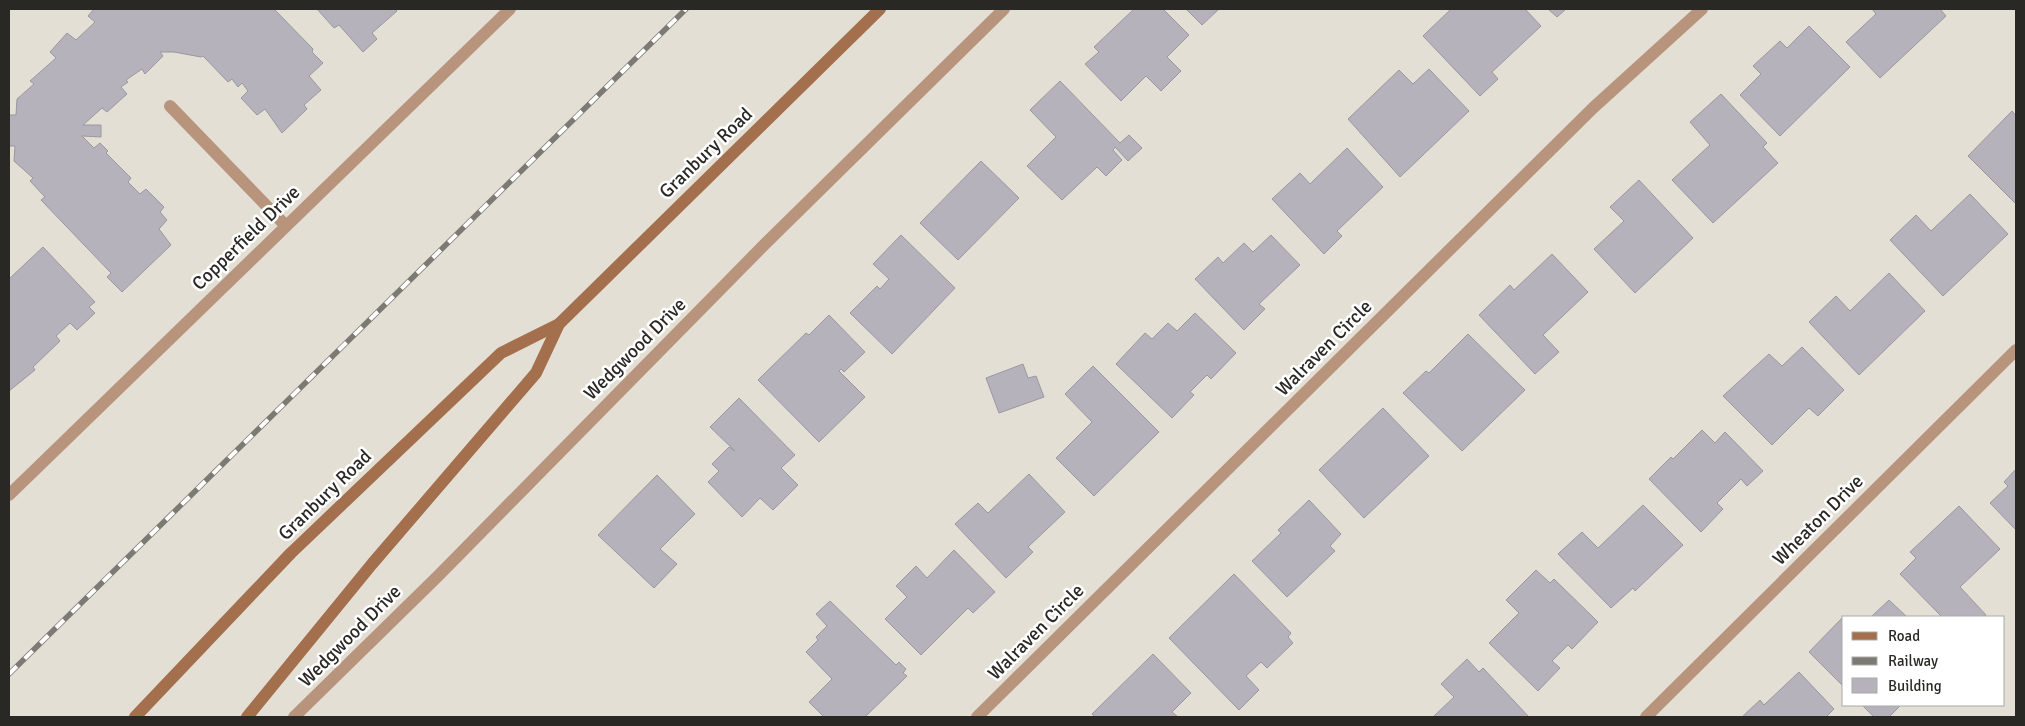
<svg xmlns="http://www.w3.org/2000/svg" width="2025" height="726" font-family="Signika,sans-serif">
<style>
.building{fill:#b5b2bb;stroke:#9a97a0}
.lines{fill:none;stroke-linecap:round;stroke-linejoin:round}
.lane{stroke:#b9947d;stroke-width:12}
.street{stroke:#b9947d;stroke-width:12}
.secondary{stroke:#a46f4c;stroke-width:12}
.rail-casing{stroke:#7d7a74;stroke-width:5.5}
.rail{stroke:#fff;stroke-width:4;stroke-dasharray:11;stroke-linecap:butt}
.labels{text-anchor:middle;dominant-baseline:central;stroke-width:5;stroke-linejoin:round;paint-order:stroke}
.street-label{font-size:19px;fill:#292824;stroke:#fff}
</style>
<rect width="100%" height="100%" fill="#e3dfd5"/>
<g class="building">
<polygon points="94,9 274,9 313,49 312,52 323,63 309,76 321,90 304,105 307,109 282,133 265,109 257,115 241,98 248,91 242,83 238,87 232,79 228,82 203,56 201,57 174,52 160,52 163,56 145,74 142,69 126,80 128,82 121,87 127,94 107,112 102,108 83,125 101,125 101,137 82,136 94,148 100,143 108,151 106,153 131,178 128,182 140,194 146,189 164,207 160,212 167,220 159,229 171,245 122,292 107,277 111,273 41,200 45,197 30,181 33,178 14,161 15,146 9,146 9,115 16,115 17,99 34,84 30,81 56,58 50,52 67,33 76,40 95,22 88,16"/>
<polygon points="317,9 395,9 397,11 372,33 377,39 363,52 339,25 334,28"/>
<polygon points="1134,9 1163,9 1189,35 1167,57 1181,71 1161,91 1146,76 1121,101 1085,64 1099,52 1094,47"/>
<polygon points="1186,9 1219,9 1202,25"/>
<polygon points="1451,9 1525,9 1541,26 1492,72 1498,79 1480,96 1423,36"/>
<polygon points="1548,9 1566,9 1557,17"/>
<polygon points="1872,9 1940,9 1946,16 1880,78 1846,42 1876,14"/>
<polygon points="1809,26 1850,67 1780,136 1740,95 1761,74 1753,66 1780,41 1787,48"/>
<polygon points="1429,69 1469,111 1400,177 1348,119 1399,70 1413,84"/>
<polygon points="1060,81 1120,143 1129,135 1142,148 1128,161 1115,147 1113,150 1122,160 1106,176 1097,167 1062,200 1027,166 1056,137 1030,110"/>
<polygon points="1721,94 1767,143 1763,147 1778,163 1713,223 1672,180 1710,145 1690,122"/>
<polygon points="2012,111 2016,116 2016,204 1968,156"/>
<polygon points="1347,148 1383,187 1337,231 1342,236 1324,254 1272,199 1300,173 1310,184"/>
<polygon points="981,161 1019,198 958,260 920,223"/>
<polygon points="1639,180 1693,238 1635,293 1594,249 1624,221 1610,207"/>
<polygon points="1970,194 2008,234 1943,296 1890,240 1916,215 1931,231"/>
<polygon points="901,235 955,288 892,354 850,313 877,286 880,289 889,279 873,264"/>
<polygon points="1271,235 1300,265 1259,304 1265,309 1244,330 1195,279 1218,257 1223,263 1244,243 1253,252"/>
<polygon points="43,247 95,302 89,307 95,313 77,330 70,323 56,336 60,341 33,367 35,370 9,391 9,279"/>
<polygon points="1552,254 1588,292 1543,335 1559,352 1535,374 1479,315 1510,285 1514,290"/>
<polygon points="1889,273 1925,311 1859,375 1809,322 1836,296 1850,311"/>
<polygon points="1195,313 1236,353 1211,379 1207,375 1190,392 1194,395 1172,418 1116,364 1145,333 1152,339 1168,323 1177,331"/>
<polygon points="829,315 865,352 844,372 841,369 839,371 865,397 819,442 758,380 806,333 809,335"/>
<polygon points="1468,334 1525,390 1462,451 1403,393 1426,371 1429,373"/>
<polygon points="1802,347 1844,390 1818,416 1809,408 1772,445 1723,396 1769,354 1782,366"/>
<polygon points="1023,364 1028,378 1036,376 1044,397 999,413 986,378"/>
<polygon points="1093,366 1159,432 1094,496 1056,458 1092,422 1065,394"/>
<polygon points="739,398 795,455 781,468 798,485 773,510 760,498 742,517 708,482 719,471 712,464 729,447 735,451 710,427"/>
<polygon points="1383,408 1429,456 1364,518 1319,470"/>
<polygon points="1702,430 1715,443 1725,432 1763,471 1747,486 1741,479 1717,503 1723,509 1701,532 1649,479 1671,457 1673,459"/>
<polygon points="2016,469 2016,530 1990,503 2008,486 2004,482"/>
<polygon points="1029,474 1065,512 1028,547 1033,552 1006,578 955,524 978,503 988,513"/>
<polygon points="657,475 695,514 660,549 677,564 654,588 598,535"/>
<polygon points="1309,500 1341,534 1330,546 1335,551 1287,597 1252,561 1281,533 1278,530"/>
<polygon points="1643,505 1683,545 1635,591 1633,588 1611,608 1558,554 1582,532 1598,548"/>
<polygon points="1959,506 2000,549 1960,587 1986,615 1983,617 1942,617 1900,574 1916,558 1910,552"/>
<polygon points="954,550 995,592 973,613 968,608 921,655 885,619 907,597 896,586 916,566 927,578"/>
<polygon points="1536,570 1550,583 1554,579 1598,622 1572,649 1568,645 1552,661 1560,668 1538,691 1489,643 1519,613 1506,600"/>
<polygon points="1234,574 1291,633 1288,637 1293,643 1267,668 1261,662 1246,676 1259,690 1239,710 1169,638"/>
<polygon points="1889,600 1907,617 1871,617"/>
<polygon points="830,601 896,665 899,662 906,669 903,673 907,676 865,717 824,717 809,702 832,679 806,652 818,640 816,637 827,626 816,614"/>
<polygon points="1844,616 1845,617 1844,687 1809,652"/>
<polygon points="1153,654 1191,693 1172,712 1178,717 1095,717 1092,714"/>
<polygon points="1467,659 1479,672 1483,668 1529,717 1433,717 1454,697 1441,684"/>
<polygon points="1799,672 1834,709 1826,717 1742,717 1760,700 1764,705"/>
<polygon points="1862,705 1901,705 1889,717 1874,717"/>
</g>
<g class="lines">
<polyline class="lane" points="170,106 286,226"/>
<g class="street">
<polyline points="9,495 510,9"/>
<polyline points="294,717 438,576 765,244 1004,9"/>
<polyline points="977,717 1593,108 1702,9"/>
<polyline points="1646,717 2016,350"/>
</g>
<g class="secondary">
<polyline points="135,717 291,553 501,353 559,324 880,9"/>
<polyline points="247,717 372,564 536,373 559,324"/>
</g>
<g class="rail-casing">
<polyline id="rail" points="9,674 686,9"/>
</g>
<use href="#rail" class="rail"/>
</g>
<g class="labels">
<g class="street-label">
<text transform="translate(706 153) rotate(-44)">Granbury Road</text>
<text transform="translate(246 238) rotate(-44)">Copperfield Drive</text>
<text transform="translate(1324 348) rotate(-45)">Walraven Circle</text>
<text transform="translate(635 349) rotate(-45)">Wedgwood Drive</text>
<text transform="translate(325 495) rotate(-44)">Granbury Road</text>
<text transform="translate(1818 520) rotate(-45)">Wheaton Drive</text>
<text transform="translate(1036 632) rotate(-45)">Walraven Circle</text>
<text transform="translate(350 636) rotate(-45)">Wedgwood Drive</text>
</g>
</g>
<rect width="2025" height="726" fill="none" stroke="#292824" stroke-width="20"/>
<rect x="1842" y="616" width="162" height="90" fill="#ffffff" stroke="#a9a9a7"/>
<rect x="1852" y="632" width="25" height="8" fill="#a46f4c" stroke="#a9a9a7"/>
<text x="1888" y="641" font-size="15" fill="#292824">Road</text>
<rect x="1852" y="657" width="25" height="8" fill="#7d7a74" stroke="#a9a9a7"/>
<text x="1888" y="666" font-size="15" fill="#292824">Railway</text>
<rect x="1852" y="678" width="25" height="15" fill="#b5b2bb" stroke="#a9a9a7"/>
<text x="1888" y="691" font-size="15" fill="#292824">Building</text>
</svg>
